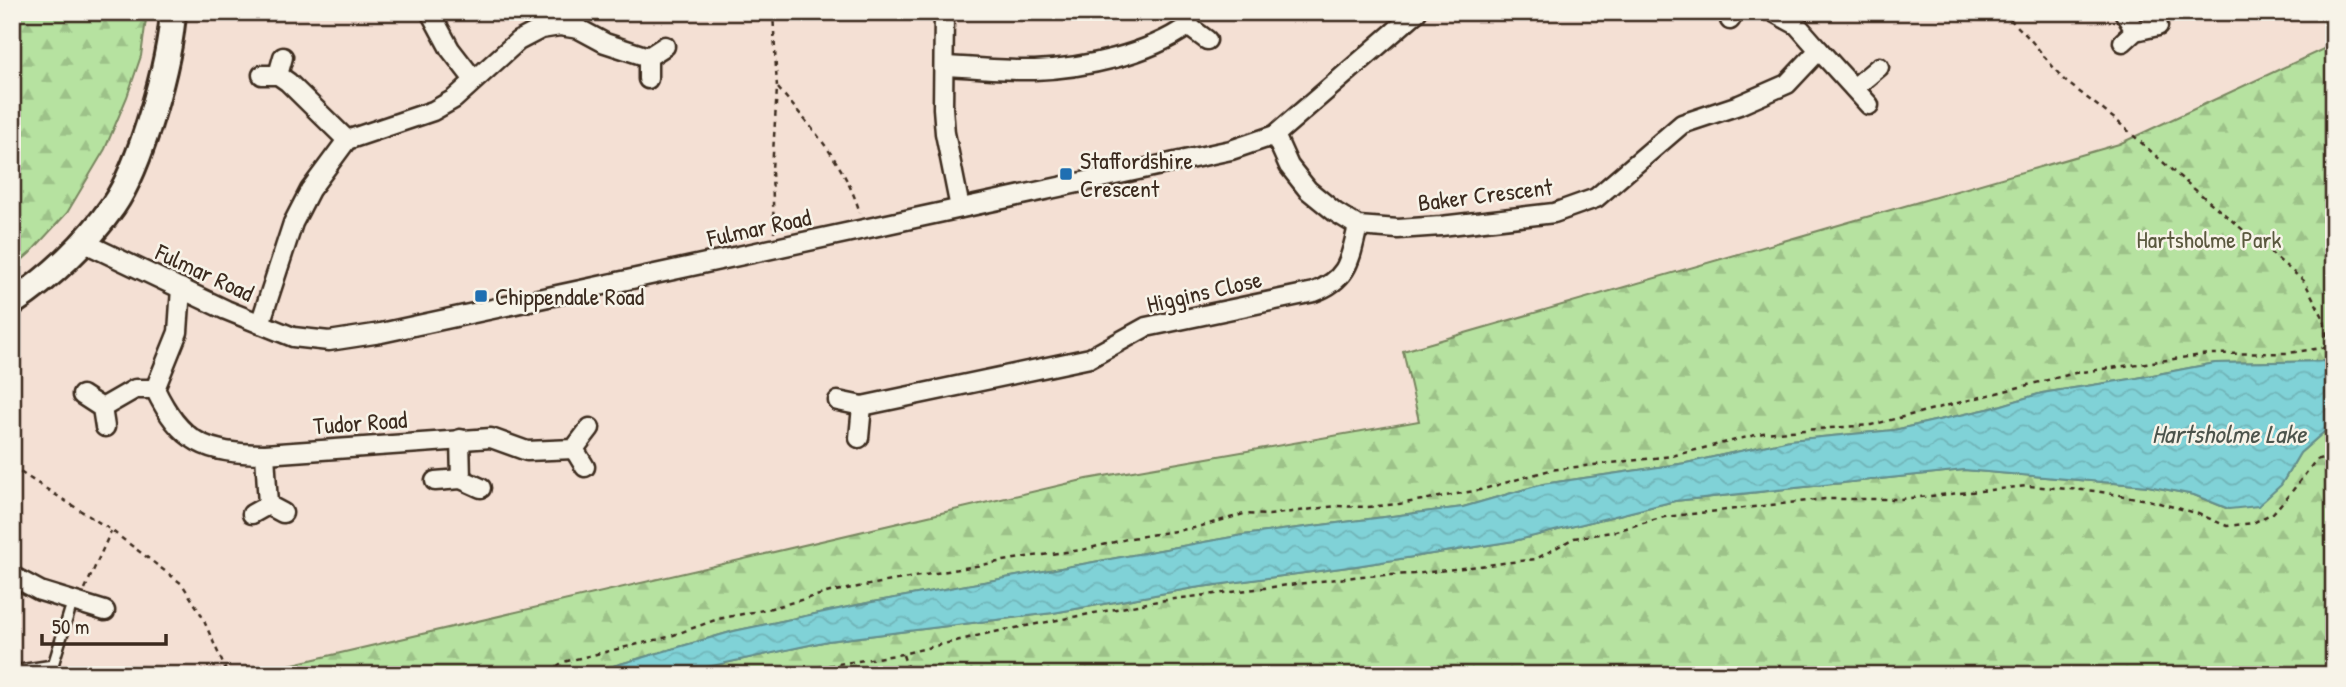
<svg xmlns="http://www.w3.org/2000/svg" width="2346" height="687" font-family="'Patrick Hand',sans-serif">
<style>
.forest{fill:url(#forest-firs);stroke:#78865f;stroke-width:2}
.water{fill:url(#water-waves);stroke:#648f8d;stroke-width:2}
.lines{fill:none;stroke-linecap:round;stroke-linejoin:round}
.lane-casing{stroke:#3b2a1e;stroke-width:14}
.street-casing{stroke:#3b2a1e;stroke-width:23}
.secondary-casing{stroke:#3b2a1e;stroke-width:30}
.path{stroke:#3b2a1e;stroke-width:2.5;stroke-dasharray:5 5;stroke-linecap:butt}
.lane{stroke:#f7f3e8;stroke-width:9}
.street{stroke:#f7f3e8;stroke-width:18}
.secondary{stroke:#f7f3e8;stroke-width:24}
.poi-dot{fill:#1f6fb2;stroke:#f7f3e8;stroke-width:2.5}
.labels{text-anchor:middle;dominant-baseline:central;stroke-width:5;stroke-linejoin:round;paint-order:stroke}
.poi-label{font-size:24px;fill:#3b2a1e;stroke:#f7f3e8;text-anchor:start}
.street-label{font-size:24px;fill:#3b2a1e;stroke:#f7f3e8}
.park-label{font-size:24px;fill:#5a583e;stroke:#f7f3e8}
.water-label{font-size:26px;font-style:italic;fill:#4c544c;stroke:#f7f3e8}
</style>
<defs>
<pattern id="forest-firs" width="22" height="20" patternUnits="userSpaceOnUse" patternTransform="scale(1.75)"><rect width="22" height="20" fill="#b6e2a0"/><path d="M5 1l3.5 6h-7zM16 11l3.5 6h-7z" fill="#9dc289"/></pattern>
<pattern id="water-waves" width="16" height="10" patternUnits="userSpaceOnUse" patternTransform="scale(1.75)"><rect width="16" height="10" fill="#80d2d7"/><path d="M0 5q4-4 8 0t8 0" fill="none" stroke="#70b4b8"/></pattern>
</defs>
<rect width="100%" height="100%" fill="#f4e0d4"/>
<filter id="ink" filterUnits="userSpaceOnUse"><feTurbulence type="fractalNoise" baseFrequency=".0143" numOctaves="2"/><feDisplacementMap in="SourceGraphic" scale="14" xChannelSelector="R" yChannelSelector="G"/><feConvolveMatrix kernelMatrix="1 2 1 2 8 2 1 2 1" color-interpolation-filters="sRGB"/></filter>
<g filter="url(#ink)">
<g class="forest">
<polygon points="12,12 147,12 141,56 127,97 105,149 67,213 30,253 12,269"/>
<polygon points="2334,44 2334,361 2215,363 2137,378 2042,393 1992,408 1894,430 1790,440 1686,463 1543,484 1463,507 1243,535 867,603 734,631 582,675 246,675 1087,479 1419,421 1403,351 2119,144"/>
<polygon points="2334,430 2334,675 670,675 828,641 1053,613 1194,588 1356,566 1514,541 1675,501 1964,470 2148,486 2194,495 2228,509 2281,485 2300,453 2324,432"/>
</g>
<polygon class="water" points="2334,361 2334,430 2324,432 2300,453 2281,485 2258,506 2229,509 2194,495 2148,486 1964,470 1675,501 1514,541 1356,566 1194,588 1053,613 828,641 670,675 582,675 734,631 867,603 1243,535 1463,507 1543,484 1686,463 1790,440 1894,430 1992,408 2042,393 2137,378 2215,363"/>
<g class="lines">
<g class="lane-casing">
<polyline id="lane" points="13,671 53,665 73,600"/>
</g>
<g class="street-casing">
<g id="street">
<polyline points="430,12 450,49 474,80"/>
<polyline points="944,12 943,108 945,133 960,208"/>
<polyline points="2124,12 2135,31"/>
<polyline points="1730,20 1735,12"/>
<polyline points="1188,26 1207,40"/>
<polyline points="2123,42 2135,31 2158,26"/>
<polyline points="1819,50 1869,105"/>
<path d="M 944,66 C 974,67 1005,71 1035,70 C 1084,68 1147,55 1188,26 L 1192,12"/>
<polyline points="262,75 278,75 288,82 347,140"/>
<polyline points="278,75 283,57"/>
<polyline points="648,79 648,57 665,46"/>
<polyline points="1854,88 1879,67"/>
<polyline points="1275,135 1289,166 1308,190 1335,212 1358,226 1398,229 1441,226 1554,213 1596,198 1682,124 1739,105 1787,84 1819,50 1797,25 1773,12"/>
<polyline points="83,242 226,310 293,337 329,341 381,333 1231,150 1275,135 1417,12"/>
<path d="M 181,288 L 178,332 L 155,389 C 181,443 205,453 265,454 L 491,438 L 527,451 L 574,449 L 590,428"/>
<polyline points="260,324 293,223 310,190 347,140 433,111 454,99 518,41 541,29 560,26 579,29 605,43 648,57"/>
<polyline points="82,395 102,408 105,427"/>
<path d="M 838,401 L 862,406 L 1090,358 L 1146,327 L 1314,292 C 1349,279 1350,259 1358,226"/>
<polyline points="102,408 135,389 155,389"/>
<polyline points="859,438 862,406"/>
<polyline points="460,439 461,479"/>
<polyline points="574,449 585,467"/>
<polyline points="265,454 268,505"/>
<polyline points="435,481 461,479 481,488"/>
<polyline points="252,514 268,505 283,513"/>
<polyline points="12,576 40,591 105,611"/>
</g>
</g>
<g class="secondary-casing">
<path id="secondary" d="M 12,303 C 50,278 87,243 113,206 C 141,166 170,62 173,12"/>
</g>
<g class="path">
<polyline points="773,12 777,88 772,170 774,233"/>
<polyline points="2003,12 2029,38 2064,80 2116,120 2174,172 2304,281 2324,319 2334,386"/>
<path d="M 778,88 C 811,127 845,163 860,213"/>
<polyline points="12,467 111,530 182,584 200,612 228,675"/>
<polyline points="85,589 111,531"/>
<polyline points="903,655 910,675"/>
<polyline points="529,675 547,673 563,662 668,637 718,619 768,609 830,592 1026,557 1082,550 1131,538 1194,528 1244,514 1269,515 1336,506 1367,507 1399,504 1480,490 1550,470 1672,456 1763,433 1871,425 2075,373 2209,354 2288,353 2329,347"/>
<polyline points="769,675 902,654 989,633 1158,601 1362,576 1414,574 1536,559 1574,538 1612,532 1664,517 1825,499 1901,499 2028,486 2095,491 2148,500 2196,513 2227,526 2253,523 2273,513 2293,490 2316,460 2334,454"/>
</g>
<use href="#lane" class="lane"/>
<use href="#street" class="street"/>
<use href="#secondary" class="secondary"/>
</g>
</g>
<g class="poi-dot">
<rect x="1059" y="167" width="14" height="14" rx="3.5"/>
<rect x="474" y="289" width="14" height="14" rx="3.5"/>
</g>
<g class="labels">
<g class="poi-label">
<text x="1080" y="160">Staffordshire<tspan x="1080" dy="28">Crescent</tspan></text>
<text x="495" y="296">Chippendale Road</text>
</g>
<g class="street-label">
<text transform="translate(1485 194) rotate(-7)">Baker Crescent</text>
<text transform="translate(759 227) rotate(-12)">Fulmar Road</text>
<text transform="translate(205 272) rotate(25)">Fulmar Road</text>
<text transform="translate(1204 291) rotate(-13)">Higgins Close</text>
<text transform="translate(360 422) rotate(-4)">Tudor Road</text>
</g>
<g class="park-label">
<text x="2209" y="239">Hartsholme Park</text>
</g>
<g class="water-label">
<text x="2229" y="433">Hartsholme Lake</text>
</g>
</g>
<rect width="2346" height="687" fill="none" stroke="#f7f3e8" stroke-width="42"/>
<rect x="21" y="21" width="2304" height="645" fill="none" stroke="#3b2a1e" stroke-width="2.5" filter="url(#ink)"/>
<path d="M42 634v10h124v-10" fill="none" stroke="#3b2a1e" stroke-width="3.5"/>
<text x="52" y="634" font-size="21" fill="#3b2a1e" stroke="#f7f3e8" stroke-width="5" paint-order="stroke">50 m</text>
</svg>
